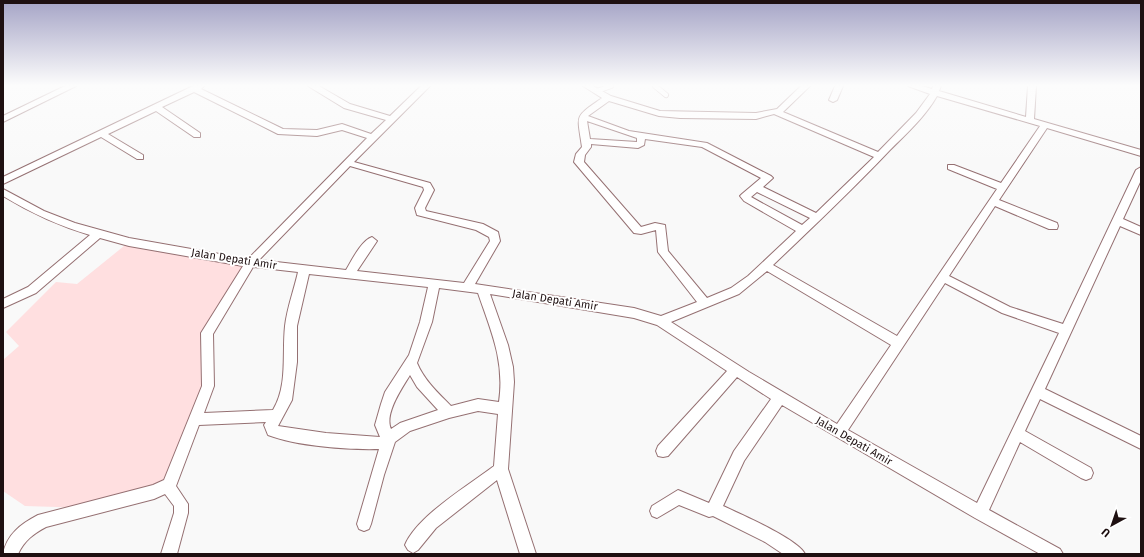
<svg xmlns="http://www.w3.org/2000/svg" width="1144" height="557" font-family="'Fira Sans',sans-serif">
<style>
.green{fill:#ffdfe0}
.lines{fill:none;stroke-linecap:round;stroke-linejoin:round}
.lane-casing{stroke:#957072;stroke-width:6}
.street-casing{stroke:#957072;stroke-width:2}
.lane{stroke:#fff;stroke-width:4.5}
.street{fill:#fff;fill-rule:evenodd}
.labels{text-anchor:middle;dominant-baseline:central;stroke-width:4;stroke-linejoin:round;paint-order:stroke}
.street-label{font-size:11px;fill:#1e1011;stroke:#fff}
</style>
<rect width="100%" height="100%" fill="#f9f9f9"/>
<polygon class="green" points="129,242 246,262 209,329 207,387 172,479 88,508 25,506 3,491 3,360 19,346 6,332 56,282 77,284"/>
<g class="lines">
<g class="lane-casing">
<g id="lane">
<polyline points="655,86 666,95"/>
<polyline points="597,91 611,86"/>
</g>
</g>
<g class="street-casing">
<g id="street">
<polygon points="65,86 76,86 3,122 3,116"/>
<path d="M 193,86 L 204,86 L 201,89 L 283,129 L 317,130 L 342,124 L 371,134 L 386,120 L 344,108 L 308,86 L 319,86 L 350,104 L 390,116 L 421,86 L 430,86 L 354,162 L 430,183 L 434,190 L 425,208 L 426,211 L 483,224 L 498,232 L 500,241 L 475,284 L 634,308 L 661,316 L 697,302 L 658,252 L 656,230 L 641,234 L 634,233 L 574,162 L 576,154 L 582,147 C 577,113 574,118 602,98 L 583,86 L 593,86 L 611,96 L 660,111 L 756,113 L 777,109 L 801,86 L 810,86 L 783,112 L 878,152 L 916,113 L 930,94 L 908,86 L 922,86 L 932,89 L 933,86 L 941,86 L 939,91 L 1026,117 L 1028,86 L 1036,86 L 1034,119 L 1141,150 L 1141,156 L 1047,128 L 999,200 L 1057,223 L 1058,226 L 1057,229 L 1049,229 L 995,206 L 949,276 L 1010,307 L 1063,324 L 1136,170 L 1141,167 L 1141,180 L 1123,219 L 1141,227 L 1141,235 L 1120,226 L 1045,389 L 1141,436 L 1141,449 L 1040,399 L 1025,431 L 1091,468 L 1093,473 L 1091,478 L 1086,480 L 1081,478 L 1020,442 L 989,510 L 1060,549 L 1063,554 L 1040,554 L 975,518 L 782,405 L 744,461 L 723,506 C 740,514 798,539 805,554 L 783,554 L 765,542 L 713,516 L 709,517 L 679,505 L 657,518 L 652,516 L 650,511 L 652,506 L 678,490 L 709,503 L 734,451 L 771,399 L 737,377 L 668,456 L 663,457 L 658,456 L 656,451 L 658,446 L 727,371 L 657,325 L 634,318 L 490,294 L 508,345 L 513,367 L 514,382 L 508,469 L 536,554 L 520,554 L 497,480 L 436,528 L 418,550 L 413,553 L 408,550 L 405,545 C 417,516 469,485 494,466 L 498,414 L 478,411 L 449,418 L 410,431 L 395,442 L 384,475 L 371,524 L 369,529 L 364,531 L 359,529 L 357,524 L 379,449 C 348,450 297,446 268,435 L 264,425 L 266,422 L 199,425 L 176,486 L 188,504 L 188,513 L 177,554 L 161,554 L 174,513 L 174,506 L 165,494 L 154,499 L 46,527 C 33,534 25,540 18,554 L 3,554 C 7,534 21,524 38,515 L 153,485 L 164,480 L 202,386 L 201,333 L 243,266 L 129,246 L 100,238 L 36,293 L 3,308 L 3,299 L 28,287 L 90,235 C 59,226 31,213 3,196 L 3,189 L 44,211 L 75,223 L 129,238 L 248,259 L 367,138 L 342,130 L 317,136 L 278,134 L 194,92 L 162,107 L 200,133 L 200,137 L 194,137 L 156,111 L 108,134 L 143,155 L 143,159 L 137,159 L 101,137 L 3,184 L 3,177 ZM 937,96 L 1040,126 L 1001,183 L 954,165 L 948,165 L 948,169 L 997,189 L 897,336 L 773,265 C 813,227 851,191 889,151 C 906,134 925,117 937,96 ZM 609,101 L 659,116 L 680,118 L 756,119 L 774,114 L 874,157 L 816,213 L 763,187 L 773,178 L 771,176 L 707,143 L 629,131 L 588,116 ZM 587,121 L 637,138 L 637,142 L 590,139 ZM 645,139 L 702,147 L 761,178 L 742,194 L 740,196 L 744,201 L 796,231 L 748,276 L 731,288 L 707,298 L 668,251 L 665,225 L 655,223 L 641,227 L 584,162 L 585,155 L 591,147 L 591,144 L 638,148 L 644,145 ZM 350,166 L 423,187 L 424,190 L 415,208 L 417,215 L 476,230 L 489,237 L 490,241 L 464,283 L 357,271 L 377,241 L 372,237 C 361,241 352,260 346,270 L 259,260 ZM 757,192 L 810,218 L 802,225 L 751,197 ZM 253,267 L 298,272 C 294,290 287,308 285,326 C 282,355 288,385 273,410 L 204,413 L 214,386 L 213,334 ZM 767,271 L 891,345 L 837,424 L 749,372 L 671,322 L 739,294 ZM 309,274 L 428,287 L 420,322 L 409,355 L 385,392 L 381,404 L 375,425 L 380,437 L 326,433 L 278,426 L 292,400 L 297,362 L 297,326 ZM 945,283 L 1002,313 L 1059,333 L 977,503 L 848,430 ZM 439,288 L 478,293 C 491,331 505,361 499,402 L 478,399 L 451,406 C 438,393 424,380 417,363 L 432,322 ZM 410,375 L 417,387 L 438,410 L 400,423 L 391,429 C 384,414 402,388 410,375 Z"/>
<polygon points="835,86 843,86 837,100 833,102 829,100"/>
</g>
</g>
<use href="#lane" class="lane"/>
<use href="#street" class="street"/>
</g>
<linearGradient id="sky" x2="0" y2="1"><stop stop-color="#a5a4c6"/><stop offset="0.52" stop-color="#fcfcfc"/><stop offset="1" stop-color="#fcfcfc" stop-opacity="0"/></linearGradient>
<rect width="1144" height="164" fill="url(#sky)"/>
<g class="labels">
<g class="street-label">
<text transform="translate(234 259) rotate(9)">Jalan Depati Amir</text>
<text transform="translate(555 300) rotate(9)">Jalan Depati Amir</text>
<text transform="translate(854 441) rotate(30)">Jalan Depati Amir</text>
</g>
</g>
<rect width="1144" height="557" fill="none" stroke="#1e1011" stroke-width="8"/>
<g transform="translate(1112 525) rotate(220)" stroke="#ffffff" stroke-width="3" paint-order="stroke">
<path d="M0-3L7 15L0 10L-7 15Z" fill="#1e1011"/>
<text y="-6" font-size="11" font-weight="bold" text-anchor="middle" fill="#1e1011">U</text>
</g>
</svg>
